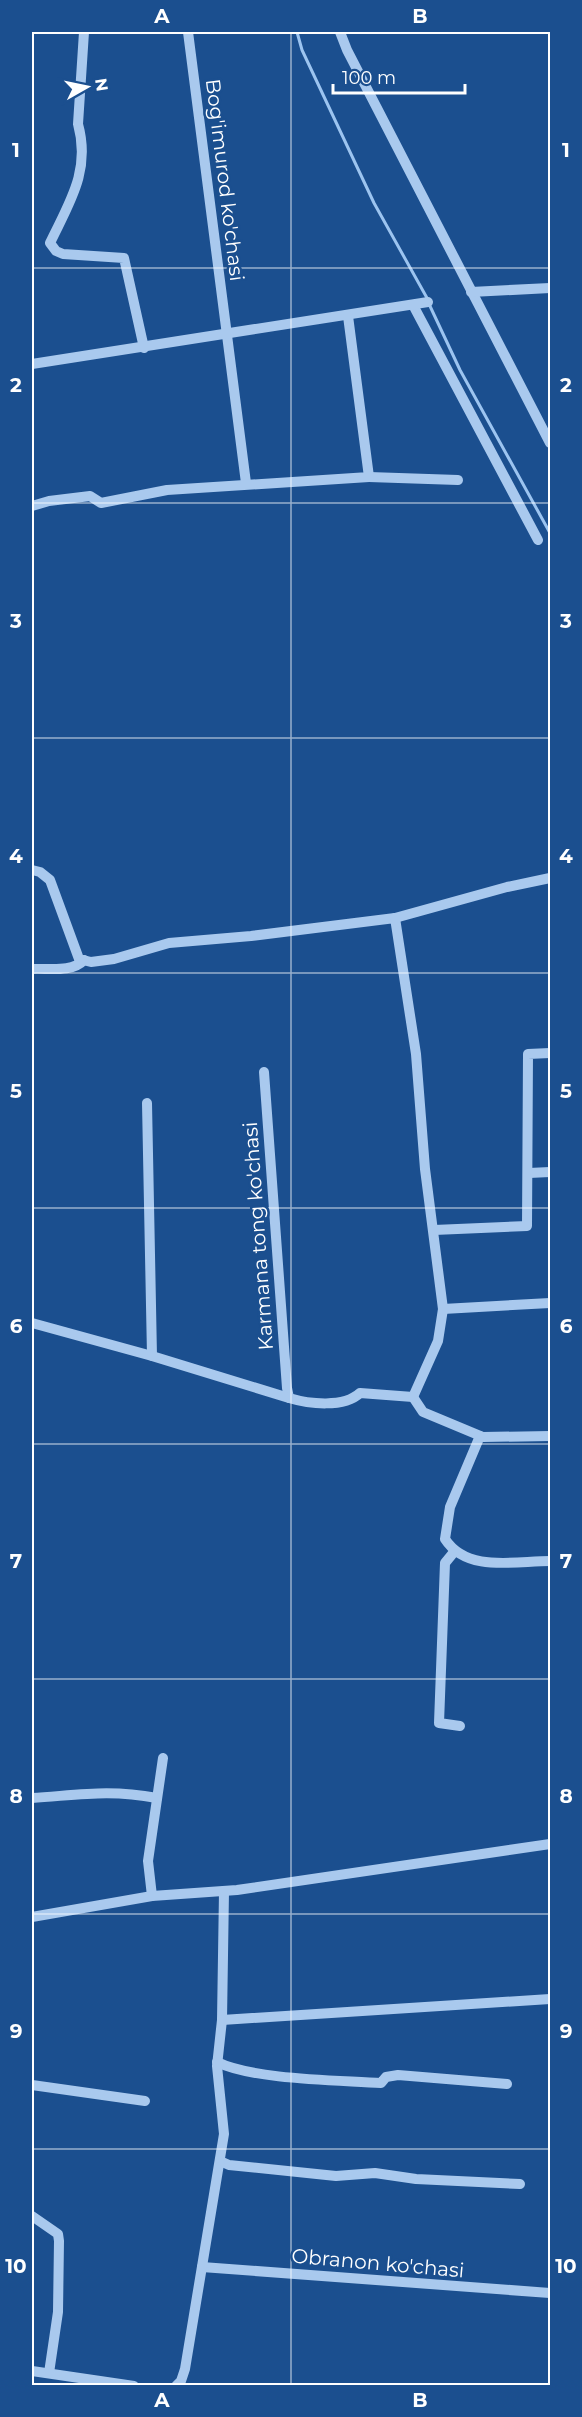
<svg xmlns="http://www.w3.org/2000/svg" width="582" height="2417" font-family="Montserrat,sans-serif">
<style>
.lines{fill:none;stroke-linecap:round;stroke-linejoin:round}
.stream{stroke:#9cc4f0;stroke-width:3}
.minor{stroke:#a9c9ee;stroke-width:10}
.grid{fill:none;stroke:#fff;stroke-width:1.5;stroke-opacity:0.55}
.labels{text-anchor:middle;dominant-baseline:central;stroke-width:5;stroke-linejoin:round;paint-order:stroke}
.street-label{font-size:20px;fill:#fff;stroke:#1b4f8f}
.neatline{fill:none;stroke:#fff;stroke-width:2}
.grid-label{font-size:20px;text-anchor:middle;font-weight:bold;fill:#fff}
</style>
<rect width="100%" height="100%" fill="#1b4f8f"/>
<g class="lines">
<g class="stream">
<polyline points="297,32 302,50 374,203 427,298"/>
<polyline points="429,304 460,370 550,533"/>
</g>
<g class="minor">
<path d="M 84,32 L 78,124 C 91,171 69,203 50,243 L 56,251 L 63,254 L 124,258 L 144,348"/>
<polyline points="188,32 246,483"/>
<polyline points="340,32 347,50 550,443"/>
<polyline points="471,292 550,288"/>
<polyline points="413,305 538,540"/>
<polyline points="32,364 428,302"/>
<polyline points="369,477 458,480"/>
<polyline points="32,506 49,501 90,496 101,503 167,490 369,477 348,316"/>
<polyline points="32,870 40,872 50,880 79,959 91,962 114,959 169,943 251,936 395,918 416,1054 425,1169 443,1309 438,1341 413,1397"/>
<polyline points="395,918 507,887 550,878"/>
<path d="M 32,969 C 48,968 72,973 84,960"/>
<path d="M 264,1072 L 287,1388 L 289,1398 C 309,1404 344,1408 360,1393 L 413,1397"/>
<polyline points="147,1103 152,1356"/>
<polyline points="529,1173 550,1172"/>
<polyline points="434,1230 527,1226 528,1054 550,1053"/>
<polyline points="443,1309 550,1303"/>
<polyline points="32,1323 152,1356 289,1398"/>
<polyline points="413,1397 423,1412 483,1437 550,1436"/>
<path d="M 480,1436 L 450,1507 L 445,1539 C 467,1573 515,1561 550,1561"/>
<polyline points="454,1552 445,1563 439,1723 460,1726"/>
<path d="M 32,1798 C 79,1795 109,1789 157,1798"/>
<polyline points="224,1891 222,2020 550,1999"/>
<polyline points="152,1896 148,1861 163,1758"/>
<polyline points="32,1917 152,1896 237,1890 550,1844"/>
<path d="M 217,2062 C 254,2080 338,2080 381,2083 L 386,2077 L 398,2075 L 507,2084"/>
<polyline points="32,2085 145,2101"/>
<polyline points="220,2161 229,2165 336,2176 375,2173 416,2179 520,2184"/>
<polyline points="32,2216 58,2234 59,2241 58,2312 49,2373"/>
<polyline points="202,2267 550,2293"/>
<polyline points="32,2371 134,2386"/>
<polyline points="176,2386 181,2381 185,2369 224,2134 217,2066 222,2020"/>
</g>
</g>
<path class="grid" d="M 291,32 L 291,2386M 32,268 L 550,268M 32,503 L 550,503M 32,738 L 550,738M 32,973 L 550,973M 32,1208 L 550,1208M 32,1444 L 550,1444M 32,1679 L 550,1679M 32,1914 L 550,1914M 32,2149 L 550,2149"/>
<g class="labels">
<g class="street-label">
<text transform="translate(225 180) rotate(83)">Bog'imurod ko'chasi</text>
<text transform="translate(258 1236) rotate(-94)">Karmana tong ko'chasi</text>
<text transform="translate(378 2263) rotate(5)">Obranon ko'chasi</text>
</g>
</g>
<rect width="582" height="2417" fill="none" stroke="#1b4f8f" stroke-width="66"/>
<g transform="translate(87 87) rotate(81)" stroke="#1b4f8f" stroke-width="4.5" paint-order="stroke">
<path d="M0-4.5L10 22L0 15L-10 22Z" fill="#ffffff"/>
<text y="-9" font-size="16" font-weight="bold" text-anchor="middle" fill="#ffffff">N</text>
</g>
<path d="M333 84v9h132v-9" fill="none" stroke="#ffffff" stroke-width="3"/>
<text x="342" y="84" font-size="18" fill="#ffffff" stroke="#1b4f8f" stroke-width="4.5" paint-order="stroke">100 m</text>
<rect x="33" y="33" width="516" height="2351" class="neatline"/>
<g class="grid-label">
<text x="162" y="23">A</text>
<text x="420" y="23">B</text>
<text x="16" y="157">1</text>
<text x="566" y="157">1</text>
<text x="16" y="392">2</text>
<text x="566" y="392">2</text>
<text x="16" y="628">3</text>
<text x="566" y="628">3</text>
<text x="16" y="863">4</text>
<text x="566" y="863">4</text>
<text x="16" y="1098">5</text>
<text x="566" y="1098">5</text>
<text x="16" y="1333">6</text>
<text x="566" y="1333">6</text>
<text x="16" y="1568">7</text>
<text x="566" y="1568">7</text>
<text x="16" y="1803">8</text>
<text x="566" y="1803">8</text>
<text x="16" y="2038">9</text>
<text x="566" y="2038">9</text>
<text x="16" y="2273">10</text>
<text x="566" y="2273">10</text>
<text x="162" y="2407">A</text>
<text x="420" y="2407">B</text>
</g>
</svg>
